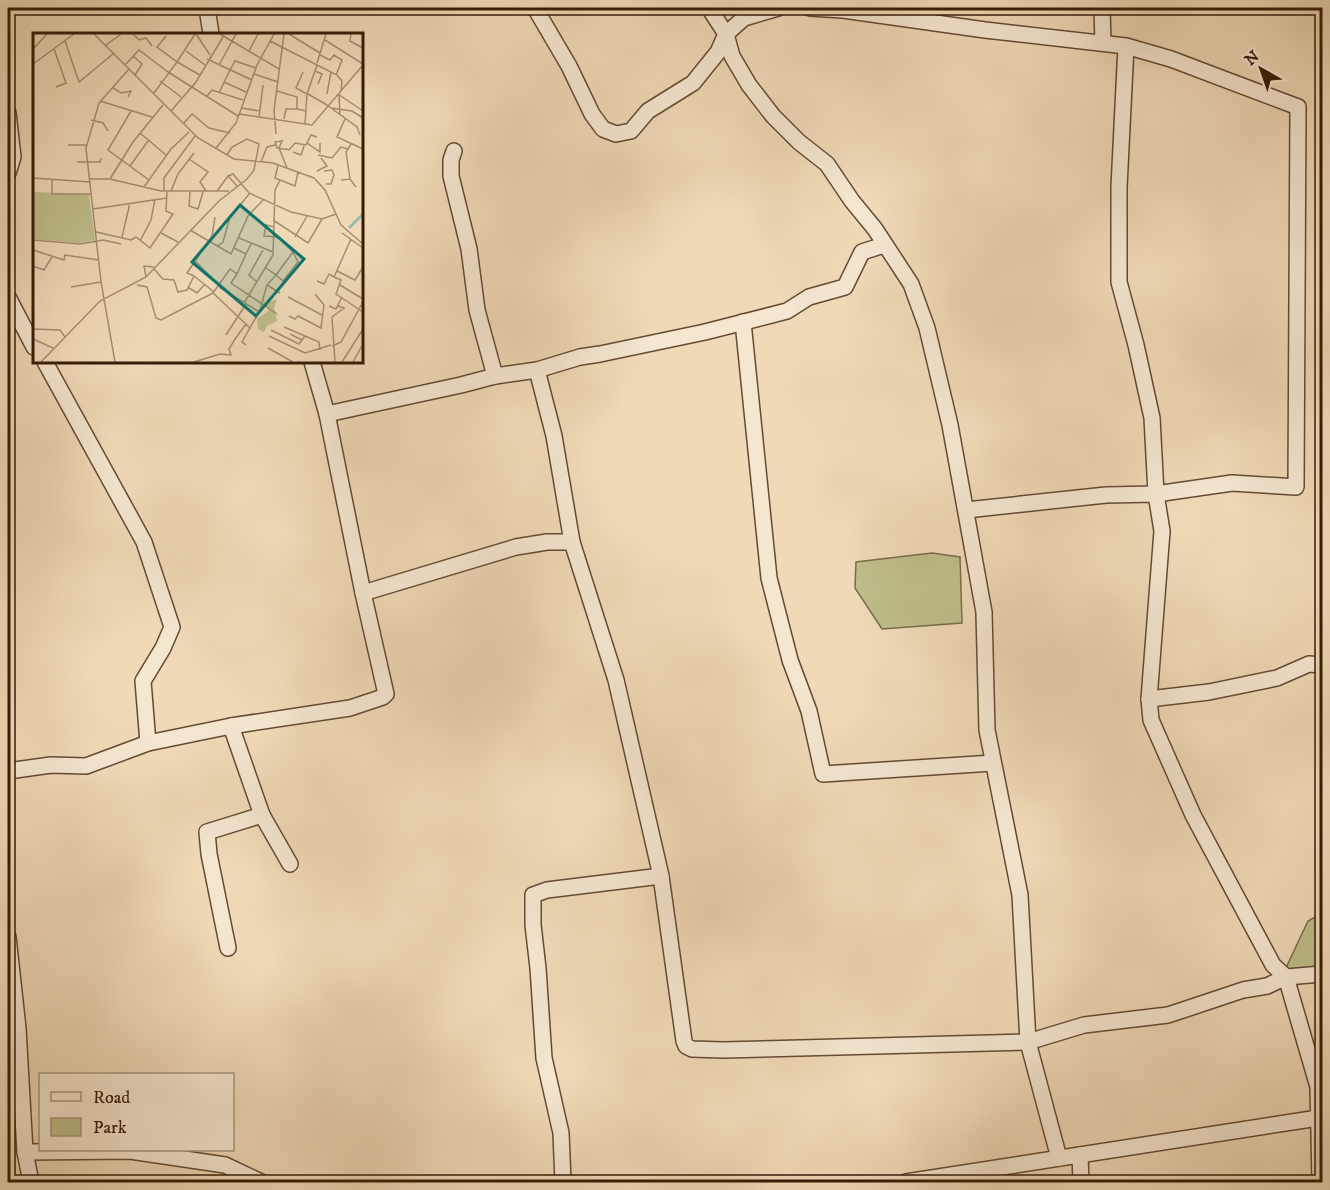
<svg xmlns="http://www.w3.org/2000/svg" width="1330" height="1190" font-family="'IM FELL DW Pica',serif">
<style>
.green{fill:#bebe8b;stroke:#7a6d49;stroke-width:1.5}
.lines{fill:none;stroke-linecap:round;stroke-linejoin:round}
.street-casing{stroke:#644b33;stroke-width:18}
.street{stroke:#f5e6d0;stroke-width:15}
.inset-river{fill:none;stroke:#9abaaf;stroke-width:3}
.inset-road{fill:none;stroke:#a58d71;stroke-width:1.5}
.view{fill:#0f766e;fill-opacity:0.15;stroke:#0f766e;stroke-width:3}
.inset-edge{fill:none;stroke:#351c07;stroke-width:3}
</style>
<rect width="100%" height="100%" fill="#efd9b7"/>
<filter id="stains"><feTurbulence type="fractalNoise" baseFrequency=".00333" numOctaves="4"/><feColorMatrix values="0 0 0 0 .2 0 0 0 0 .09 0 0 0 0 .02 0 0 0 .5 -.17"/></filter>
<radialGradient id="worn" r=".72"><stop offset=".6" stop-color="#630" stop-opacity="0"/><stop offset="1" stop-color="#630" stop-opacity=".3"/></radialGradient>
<g class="green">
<polygon points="932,553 960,557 962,623 882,629 855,588 856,562"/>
<polygon points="1322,913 1322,969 1285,970 1308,921"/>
</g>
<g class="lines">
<g class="street-casing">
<g id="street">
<polyline points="207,8 211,34"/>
<polyline points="535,8 569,66 592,114 603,129 616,134 631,131 648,111 693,83 718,52 726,34 744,18 778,8"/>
<polyline points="709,8 726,34 732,56 749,85 773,116 799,142 827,164 852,201 875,229 911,284 927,328 950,425 984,612 987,730 1020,895 1028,1042 1059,1158"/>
<polyline points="810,8 843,10 985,30 1126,46 1171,59 1298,107 1296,487 1232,483 1156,494 1152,418 1136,345 1119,282 1119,187 1126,46"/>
<polyline points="1102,8 1103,43"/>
<polyline points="8,113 13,157 8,173"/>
<polyline points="454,151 451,160 451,176 469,249 477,310 495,376"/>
<polyline points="8,297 34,347"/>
<polyline points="743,322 769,578 790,660 809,711 823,774 993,763"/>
<polyline points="45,362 144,542 172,627 163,648 143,681 148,743"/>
<polyline points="327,414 461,385 495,376 537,370 580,357 600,354 705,332 787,311 809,297 845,287 862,252 884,245"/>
<polyline points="966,510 1106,495 1156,494 1162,531 1149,699 1209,692 1277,678 1309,664 1322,665"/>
<polyline points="572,542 616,680 661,876"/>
<polyline points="363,593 516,547 547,542 572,542 554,436 537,370"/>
<polyline points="1149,699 1151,720 1193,815 1273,965 1286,977 1318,1087 1320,1182"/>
<polyline points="231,726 262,815 290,864"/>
<polyline points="8,771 51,765 86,766 148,743 231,726 350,708 383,697 386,694 363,593 327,414 312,362"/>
<polyline points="8,937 18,1028 25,1152 31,1182"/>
<polyline points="228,948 209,854 207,832 262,815"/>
<polyline points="25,1152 130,1151 225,1165 261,1182"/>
<polyline points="1080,1155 1081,1182"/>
<polyline points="563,1182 561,1133 544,1058 538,968 533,925 533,895 547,890 661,876 684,1041 686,1046 692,1049 723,1050 1028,1042 1084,1025 1168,1015 1243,990 1267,986 1286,977 1322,974"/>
<polyline points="906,1182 1318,1118"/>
</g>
</g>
<use href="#street" class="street"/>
</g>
<g transform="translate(33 33)">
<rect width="330" height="330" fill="#efd9b7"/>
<path d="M 0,159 L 56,161 L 62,207 L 46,210 L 0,206 ZM 244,266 L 241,275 L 244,288 L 234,293 L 231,299 L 225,296 L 224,286 L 236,277 L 230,270 Z" fill="#bebe8b"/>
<path class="inset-river" d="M 316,195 L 330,181"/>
<path class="inset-road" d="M 61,1 L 165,105 L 201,126 L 240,130 L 281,145 L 292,157 L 308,192 L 330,211M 100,1 L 106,7 L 113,5 L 119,13M 162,1 L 144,29 L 167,42M 163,1 L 177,22M 187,1 L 246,36M 256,1 L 287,20M 318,1 L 317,8 L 330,15M 292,7 L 330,31M 32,8 L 46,49 L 80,21M 237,8 L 304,42 L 309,48 L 308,58M 73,12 L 88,1M 0,16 L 14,1M 21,16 L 33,50 L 23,54M 153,18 L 172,32M 216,18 L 225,1M 287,22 L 297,27 L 301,22 L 309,27 L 303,42M 100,23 L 109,31 L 102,42M 174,26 L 219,47M 284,30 L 293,1M 0,31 L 41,1M 92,32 L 106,17 L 135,39M 186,32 L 203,1M 197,37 L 202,28 L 223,35M 282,38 L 289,41 L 285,51M 135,39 L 205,83M 270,39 L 263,55 L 274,61M 221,41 L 245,49M 127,48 L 148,64M 191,49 L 213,59M 80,55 L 88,60 L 98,58 L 95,64M 244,58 L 264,64 L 264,76 L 273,78M 121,60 L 144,29 L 124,14 L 133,3M 186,60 L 197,37M 275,61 L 294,72M 294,61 L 298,39M 305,61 L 330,78M 306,62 L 307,82M 174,63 L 179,57 L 210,67M 67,68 L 119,84M 294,72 L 324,94 L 327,102M 208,75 L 227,78M 298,75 L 319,78 L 330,85M 98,78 L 75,117 L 116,147M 138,78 L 163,49 L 190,4M 206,81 L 279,92 L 330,32M 226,84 L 230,52M 251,86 L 253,76 L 264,76M 312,86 L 304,104 L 330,116M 58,87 L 70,90 L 75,98M 150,91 L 159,81 L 176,95 L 197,100M 272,91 L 274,61 L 284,32M 107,100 L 133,122M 243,101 L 241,77 L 251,1M 274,110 L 287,119 L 287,110M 35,112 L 54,112M 183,115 L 203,90 L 224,32 L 241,1M 260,119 L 268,122 L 271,113M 285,122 L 299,125 L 308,114 L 315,116M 156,126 L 175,139 L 167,149 L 173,158M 44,129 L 67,129 L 68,125M 228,129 L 234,114 L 242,112M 245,132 L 242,145 L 262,153 L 265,139M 97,133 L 115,108M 254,135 L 246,115 L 249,108 L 242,109 L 244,115 L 246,115 L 249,116 L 253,116 L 256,117 L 262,110 L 273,112 L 278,102 L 284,104M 284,138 L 294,133 L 288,125M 291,138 L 299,137 L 301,142 L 298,151 L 293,151M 195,143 L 200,141 L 216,160 L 258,179 L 289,186 L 303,181M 0,145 L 57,149M 57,146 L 77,146 L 128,158 L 196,158M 77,146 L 100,109 L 130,72M 317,146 L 313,119 L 318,111M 19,147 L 19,161 L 58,161M 308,147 L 317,146 L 323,154M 111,154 L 138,116 L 156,99M 131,158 L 131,145 L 162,103M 138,158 L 145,141 L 161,120M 184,158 L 195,143 L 204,153M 157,159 L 156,173 L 165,176 L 170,159M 60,176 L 134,165M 240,187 L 275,210 L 289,186M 241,194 L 233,192 L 231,203 L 245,204 L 260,219 L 265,229 L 250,248 L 243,242 L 260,219M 157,197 L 198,221 L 215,183 L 230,167M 63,199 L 98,207 L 103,204 L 117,215 L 140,181 L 133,178 L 134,158M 128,200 L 145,209M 309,200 L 330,215M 89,204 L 97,170M 262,204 L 274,183M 206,205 L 240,219M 318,206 L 301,244 L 308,247 L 303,261 L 330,279M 0,207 L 47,211 L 70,207 L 88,211M 107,208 L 118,187 L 122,166M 184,214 L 190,209 L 197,184 L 217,160M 201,215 L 213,221 L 218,211M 0,217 L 31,227 L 32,222 L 66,227M 162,228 L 186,252M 0,233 L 11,237 L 19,224M 233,235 L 243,242 L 234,252 L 247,260M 121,236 L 130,246 L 141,247 L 145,259 L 154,257 L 161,243 L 154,240 L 179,203 L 182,184M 304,238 L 322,247 L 330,234M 204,241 L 213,221M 161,243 L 181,259M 113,244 L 111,233 L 121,234M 284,248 L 291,251 L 296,241 L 301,244M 224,249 L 216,242 L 230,217M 104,252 L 114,254 L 123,285 L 128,287 L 180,260M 307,252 L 330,266M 38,254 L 68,249M 186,254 L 225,278M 156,255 L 164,260 L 172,251M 255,264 L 289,282M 211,270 L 240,222 L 242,157 L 247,147M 296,273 L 303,276 L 309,264M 256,283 L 262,286 L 265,283 L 288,295 L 291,272 L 282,261M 251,294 L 286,309 L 287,317M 217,295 L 180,260 L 197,236 L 204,241 L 198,250 L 244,281M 0,296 L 27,297 L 32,304M 238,297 L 266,311 L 269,307M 257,301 L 269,307 L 272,303M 193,302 L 213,271M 236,303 L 272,320 L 298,312M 0,306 L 20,315M 202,306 L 213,291M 213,312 L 209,309 L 227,277 L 234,252M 299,313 L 308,309 L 330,269M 235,315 L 260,329M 8,329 L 67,268 L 113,244 L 186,168 L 214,146 L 221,137 L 226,111 L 214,106 L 199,114 L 194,122M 82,329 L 68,249 L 53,115 L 66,70 L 96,36M 161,329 L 187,321 L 198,322 L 196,316 L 202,306M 302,329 L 299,284 L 311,275 L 305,273M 309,329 L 330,296M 320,329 L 330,311"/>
<path class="view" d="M 207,172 L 271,226 L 223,283 L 159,229 Z"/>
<rect width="330" height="330" class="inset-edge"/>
</g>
<rect width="1330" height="1190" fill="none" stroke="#efd9b7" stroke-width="30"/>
<rect x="9" y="9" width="1312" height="1172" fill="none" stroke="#351c07" stroke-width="3"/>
<rect x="15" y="15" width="1300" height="1160" fill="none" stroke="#351c07" stroke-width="1.5"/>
<rect x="39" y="1073" width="195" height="78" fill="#f5e6d0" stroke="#a89580" stroke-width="1.5"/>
<rect x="51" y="1092" width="30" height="9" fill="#f5e6d0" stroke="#a89580" stroke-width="1.5"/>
<text x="93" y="1103" font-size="18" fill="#351c07">Road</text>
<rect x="51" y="1118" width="30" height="18" fill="#bebe8b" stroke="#a89580" stroke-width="1.5"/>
<text x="93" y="1133" font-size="18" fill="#351c07">Park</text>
<g transform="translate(1261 69) rotate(320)" stroke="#f5e6d0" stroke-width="4.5" paint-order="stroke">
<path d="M0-4.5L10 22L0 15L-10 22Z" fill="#351c07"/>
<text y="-9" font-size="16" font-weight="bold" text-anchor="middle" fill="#351c07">N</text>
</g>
<rect width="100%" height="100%" filter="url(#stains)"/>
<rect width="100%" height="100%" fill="url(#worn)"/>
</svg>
